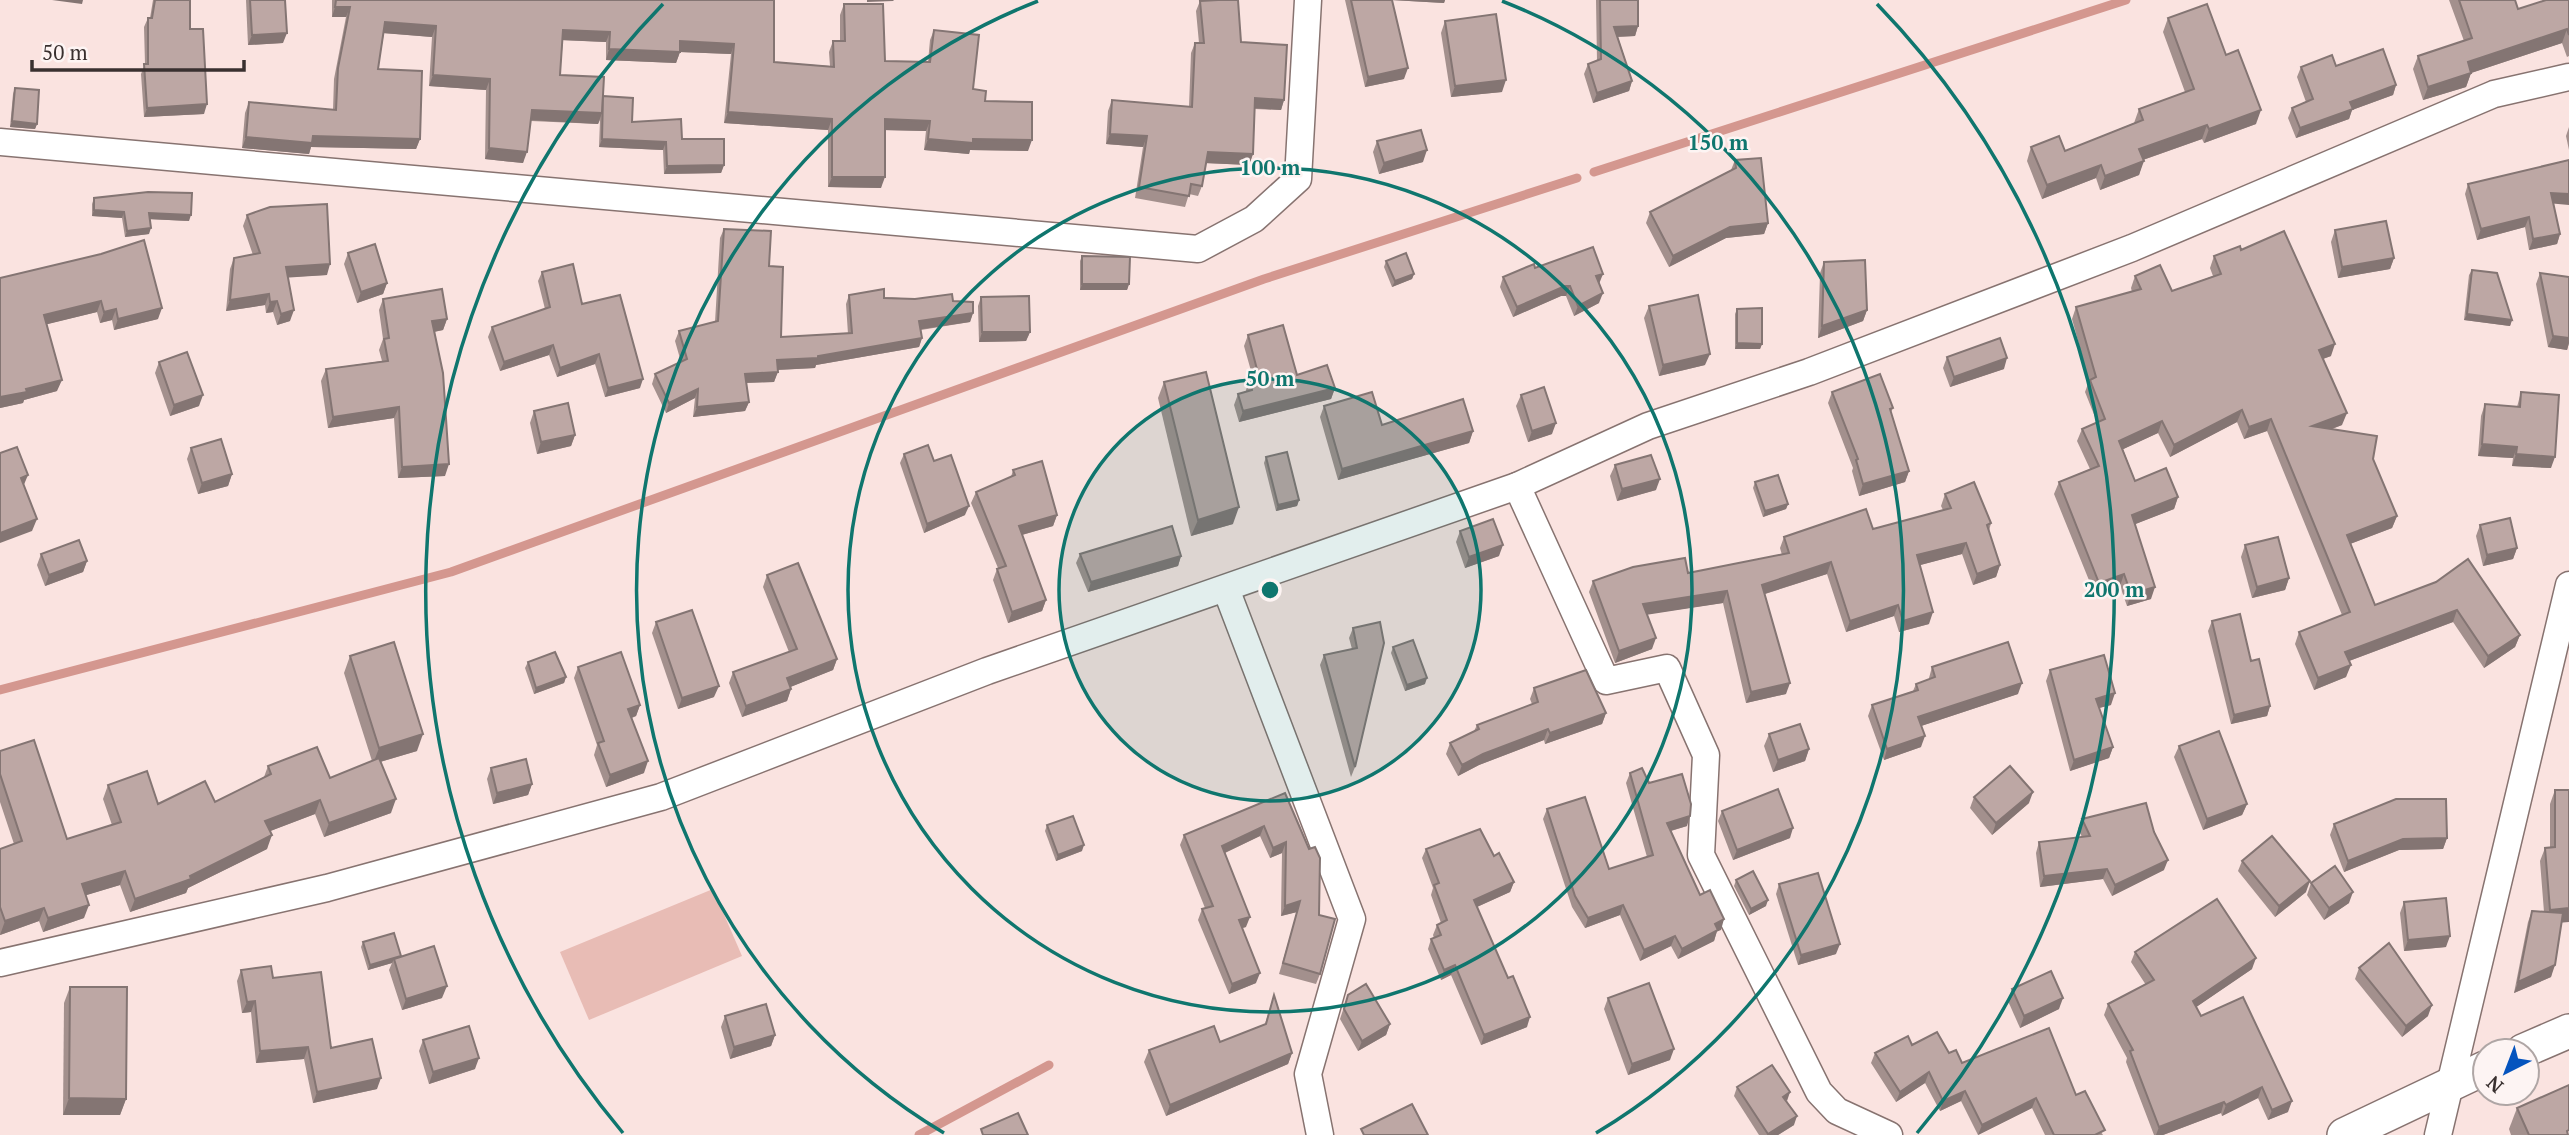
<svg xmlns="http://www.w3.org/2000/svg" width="2569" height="1135" font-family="'PT Serif',serif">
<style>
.pitch{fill:#e8bcb5}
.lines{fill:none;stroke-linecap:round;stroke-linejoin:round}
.stream{stroke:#d4978f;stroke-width:9}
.minor-casing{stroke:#877370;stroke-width:29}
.tertiary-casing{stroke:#877370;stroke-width:36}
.minor{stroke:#fff;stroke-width:26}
.tertiary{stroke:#fff;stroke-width:33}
.wall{fill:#a3908d}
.shaded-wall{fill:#847573}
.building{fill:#bda7a4;stroke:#847573;stroke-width:2}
.ring{fill:none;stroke:#0f766e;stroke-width:3.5}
.centre{fill:#0f766e;stroke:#fdf4f3;stroke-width:3.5}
.ring-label{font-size:21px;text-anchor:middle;font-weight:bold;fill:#0f766e;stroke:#fdf4f3;stroke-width:5;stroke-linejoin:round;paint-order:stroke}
</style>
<rect width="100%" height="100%" fill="#fae3e0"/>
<polygon class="pitch" points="713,889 742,956 589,1020 560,952"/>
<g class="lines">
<g class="stream">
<polyline points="1594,172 2126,0"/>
<polyline points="0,690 451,572 1264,279 1577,178"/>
<polyline points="919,1135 1049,1065"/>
</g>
<g class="minor-casing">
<g id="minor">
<polyline points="0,142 1198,249 1254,219 1298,179 1308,0"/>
<polyline points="1517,486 1606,681 1667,668 1706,755 1701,855 1819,1092 1837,1111 1889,1135"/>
<polyline points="1226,589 1352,919 1308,1074 1320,1135"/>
<polyline points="0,963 327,888 661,797 987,671 1517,486 1648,426 1809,372 2132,248 2494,94 2569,77"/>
<polyline points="2438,1135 2569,585"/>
</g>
</g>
<g class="tertiary-casing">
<g id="tertiary">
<polyline points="2523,1051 2569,1031"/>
<polyline points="2344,1135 2485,1068"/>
</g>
</g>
<use href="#minor" class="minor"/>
<use href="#tertiary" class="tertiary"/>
</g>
<g class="wall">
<polygon points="153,0 190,0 190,29 204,114 144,117 141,74 145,64 144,27 148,18 150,18"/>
<polygon points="246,0 285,0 283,43 248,45"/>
<polygon points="332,0 774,0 774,62 830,66 829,52 833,41 840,41 840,15 844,4 885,61 928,62 930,40 934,30 973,89 985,101 1028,151 970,150 969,154 924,150 926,131 885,130 881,188 828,187 828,130 724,123 731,54 680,52 676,63 606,60 606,42 563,40 560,75 603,96 632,122 682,139 724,165 721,173 664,174 663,150 599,147 600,120 598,124 531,121 523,163 485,159 486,90 429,86 432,37 384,33 378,69 420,139 416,149 311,147 309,154 242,148 245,113 249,102 333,110 334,79 346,17 332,17"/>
<polygon points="1345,0 1445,0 1444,3 1392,0 1404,79 1365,87"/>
<polygon points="1596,0 1638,0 1638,26 1635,36 1618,37 1632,81 1629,91 1593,103 1584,74 1588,64 1597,61"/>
<polygon points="2449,0 2515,0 2518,9 2569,0 2569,56 2567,57 2562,43 2471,73 2466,87 2423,100 2413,69 2418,56 2464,41"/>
<polygon points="1200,1 1241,42 1284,100 1281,110 1255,109 1253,154 1249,165 1206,163 1202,186 1198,196 1189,194 1185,207 1135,198 1143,147 1106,144 1108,111 1112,100 1189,107 1191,53 1195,43 1199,43 1196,11"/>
<polygon points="2168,18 2226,55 2256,124 2204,143 2202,139 2143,160 2139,175 2100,190 2096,178 2042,199 2027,161 2031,147 2065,151 2134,123 2139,109 2185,92 2163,32"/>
<polygon points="1445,21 1502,92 1451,97 1441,33"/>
<polygon points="2336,66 2396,85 2393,95 2352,110 2349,119 2296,138 2288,118 2292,108 2306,102 2297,77 2301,67"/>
<polygon points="15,88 37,124 35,129 10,127 13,94"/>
<polygon points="2569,127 2569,150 2566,136"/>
<polygon points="1377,141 1423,162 1379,174 1373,152"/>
<polygon points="1735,160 1768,223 1764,234 1726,238 1669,267 1646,223 1650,212 1731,170"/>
<polygon points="2468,184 2553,203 2560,234 2557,244 2529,250 2525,227 2477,240 2465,194"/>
<polygon points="94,198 189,221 149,219 149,234 125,237 122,218 92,216 92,204"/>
<polygon points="247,215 327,275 288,277 290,321 277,325 273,312 266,313 265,305 226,311 230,269 234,258 253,255 243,226"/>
<polygon points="724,229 769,266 781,337 848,334 846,304 849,295 953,301 973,313 970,322 921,330 922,338 919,347 816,365 815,368 778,370 774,382 746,383 749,402 745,411 693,417 695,398 666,413 652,384 655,374 681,362 675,341 679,331 715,322 720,238"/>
<polygon points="2335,230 2394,258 2390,269 2338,278 2331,242"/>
<polygon points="2241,250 2331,356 2323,359 2342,425 2332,429 2373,459 2397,516 2392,528 2350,544 2375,605 2436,582 2520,635 2515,647 2484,668 2453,622 2349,661 2346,677 2314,690 2295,644 2299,632 2342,615 2267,431 2244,439 2237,422 2170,457 2158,433 2123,449 2135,481 2178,497 2174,509 2135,524 2151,599 2127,606 2120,586 2095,595 2054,494 2059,482 2090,469 2077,441 2082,429 2097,422 2085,392 2089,381 2072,319 2076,307 2132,292 2131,288 2135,276 2172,291 2213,276 2210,268 2214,256"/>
<polygon points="348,253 387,283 383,294 357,303 344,264"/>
<polygon points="101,254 158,319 114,330 112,320 100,323 97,312 47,324 57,391 24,400 23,403 0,408 0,278"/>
<polygon points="1082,256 1129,284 1127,290 1080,290 1080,261"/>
<polygon points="1386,261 1414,274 1412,279 1392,287 1384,267"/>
<polygon points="1824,262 1867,310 1863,321 1818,338 1820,273"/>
<polygon points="1535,268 1599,284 1599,303 1574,316 1566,296 1561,296 1513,317 1500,287 1503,277"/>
<polygon points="2472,270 2512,320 2510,326 2464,320 2469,275"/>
<polygon points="542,272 582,304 640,388 605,397 595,364 557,377 549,355 500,371 488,337 492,327 545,309 538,281"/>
<polygon points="2540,273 2569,277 2569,343 2567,350 2548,347 2536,284"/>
<polygon points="981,297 1030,332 1026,341 979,342 978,306"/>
<polygon points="383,299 447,319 443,330 434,332 445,476 398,478 394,418 328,428 321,381 326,369 382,361 379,350 383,339 379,310"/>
<polygon points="1649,306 1705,365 1659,376 1644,318"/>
<polygon points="1737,309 1762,344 1760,349 1735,349 1735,314"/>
<polygon points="1248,335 1297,375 1335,388 1331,399 1239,422 1234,405 1238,394 1246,392 1246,390 1250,379 1253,378 1244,346"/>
<polygon points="1947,357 2004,369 1950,387 1943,368"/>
<polygon points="159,362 199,406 170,416 155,373"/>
<polygon points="1164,382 1233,524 1191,536 1158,398"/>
<polygon points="1832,392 1893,408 1891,412 1909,471 1905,482 1859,496 1852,471 1853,468 1828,403"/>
<polygon points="2521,392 2551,468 2512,466 2513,458 2478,456 2481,416 2485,404 2517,407"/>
<polygon points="1521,395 1552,434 1528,442 1516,406"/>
<polygon points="1324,406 1382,425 1473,431 1469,443 1338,480 1320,417"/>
<polygon points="534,411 575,435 571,446 537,454 530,423"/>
<polygon points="191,448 232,474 228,486 198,494 187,459"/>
<polygon points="904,454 934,461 965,515 924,533 900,463"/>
<polygon points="1266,457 1299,500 1297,506 1276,511 1264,463"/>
<polygon points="1615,465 1656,490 1617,501 1610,476"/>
<polygon points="1013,470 1057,515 1053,526 1022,535 1046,600 1042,611 1008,623 993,580 997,569 998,568 971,503 976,492 1011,477"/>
<polygon points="1755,482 1788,504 1786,509 1763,517 1753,488"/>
<polygon points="1945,494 1991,523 1989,531 2000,565 1996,577 1973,585 1962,554 1920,565 1929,624 1899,632 1894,616 1846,632 1827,574 1765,594 1786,694 1746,703 1723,603 1647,614 1652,649 1615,663 1589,592 1593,581 1688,573 1782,555 1780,548 1784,537 1873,529 1943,510 1941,506"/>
<polygon points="2480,525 2517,548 2513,559 2483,566 2476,536"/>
<polygon points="1460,531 1499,556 1465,568 1456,542"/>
<polygon points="2245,545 2289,578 2285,590 2252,598 2241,557"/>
<polygon points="41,554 87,561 83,572 45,586 37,565"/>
<polygon points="1080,554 1181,556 1178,566 1088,592 1076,563"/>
<polygon points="767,575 837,659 833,670 790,687 791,689 787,701 742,717 729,683 733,672 789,652 763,587"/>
<polygon points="2212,621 2251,661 2270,706 2267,716 2231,724 2208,631"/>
<polygon points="656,622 714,697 678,709 652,633"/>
<polygon points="1380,622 1355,767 1351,777 1320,665 1324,655 1352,649 1349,638 1353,628"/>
<polygon points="1393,647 1425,684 1405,691 1391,653"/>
<polygon points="350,656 417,751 380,762 391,813 324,837 315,814 270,831 267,849 188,888 186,893 130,912 120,885 86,895 84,918 43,932 39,921 0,935 0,849 14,844 0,802 0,751 67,839 112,825 103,799 108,785 158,804 215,802 264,777 268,766 330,778 372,761 344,673"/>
<polygon points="528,662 566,677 564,683 534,694 525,668"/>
<polygon points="578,667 640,705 636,716 632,718 644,773 606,787 594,755 597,745 574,678"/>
<polygon points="1932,667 2018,694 1921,726 1921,747 1884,760 1868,716 1872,705 1913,691 1916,684 1929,679 1929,678"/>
<polygon points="2050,670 2111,705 2099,708 2113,747 2109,758 2070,771 2046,681"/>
<polygon points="1534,688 1606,713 1602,724 1545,744 1544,740 1479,765 1458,776 1446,754 1450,743 1474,731 1477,725 1532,704 1530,699"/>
<polygon points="1769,734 1809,749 1805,761 1773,772 1764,746"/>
<polygon points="2179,746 2247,804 2242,815 2203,830 2174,757"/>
<polygon points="491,768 532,784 528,795 493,804 487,779"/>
<polygon points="1630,773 1649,783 1687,826 1671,831 1700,895 1721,930 1717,931 1714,941 1678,959 1671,946 1640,961 1620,915 1585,928 1572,907 1543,819 1547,809 1609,869 1647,857 1626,783"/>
<polygon points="2555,790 2569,790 2569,922 2561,922 2551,977 2514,993 2528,922 2532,911 2544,912 2540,861 2545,848 2550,847 2550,804"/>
<polygon points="1285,793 1320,974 1316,984 1279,974 1297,912 1281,916 1282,853 1270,858 1260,836 1225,853 1246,927 1242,928 1256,983 1229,994 1198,920 1202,909 1205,908 1180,845 1184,835"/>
<polygon points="1974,797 2029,803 1992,835 1970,808"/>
<polygon points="1722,811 1790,838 1733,860 1718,821"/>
<polygon points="2082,819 2164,870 2112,896 2103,879 2040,887 2036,853 2039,842 2082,837 2078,829"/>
<polygon points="2334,824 2447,838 2443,849 2399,850 2344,872 2330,835"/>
<polygon points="1047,825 1082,851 1056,861 1045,831"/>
<polygon points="1426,849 1494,856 1514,882 1510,892 1477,907 1527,1027 1481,1045 1451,975 1441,980 1428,949 1431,939 1434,938 1433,935 1437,925 1441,923 1431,895 1433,888 1422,858"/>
<polygon points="2242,861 2306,892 2275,917 2238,871"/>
<polygon points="1736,880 1766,906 1749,915 1734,886"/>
<polygon points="2311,883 2349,903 2324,920 2307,895"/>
<polygon points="1779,884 1836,954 1798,965 1776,894"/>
<polygon points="2404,902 2446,947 2404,951 2400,913"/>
<polygon points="363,942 401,956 442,998 402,1010 389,970 392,963 368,970 361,947"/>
<polygon points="2135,952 2252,969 2196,1007 2201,1016 2288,1112 2268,1120 2258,1098 2222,1116 2221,1113 2163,1135 2154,1135 2126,1062 2127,1058 2104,1015 2108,1004 2146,985 2131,962"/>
<polygon points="2359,968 2428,1016 2402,1037 2355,979"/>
<polygon points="241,970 273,978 331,1048 377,1089 313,1103 304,1059 256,1063 251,1012 242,1013 237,981"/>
<polygon points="70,987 126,1099 120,1115 63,1115 64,1003"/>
<polygon points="2012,989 2059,1009 2020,1028 2008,1001"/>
<polygon points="1274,995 1292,1053 1288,1064 1166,1116 1144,1062 1149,1050 1220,1042 1265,1024"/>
<polygon points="1348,995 1390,1024 1386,1035 1358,1051 1340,1019"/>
<polygon points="1608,998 1670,1060 1628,1075 1604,1009"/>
<polygon points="725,1016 775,1035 771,1046 730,1059 721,1027"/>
<polygon points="423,1040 475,1069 429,1084 419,1051"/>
<polygon points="1912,1045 1949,1053 1962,1063 2076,1095 2103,1135 2045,1135 2032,1108 1978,1135 1961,1101 1940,1111 1925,1083 1896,1102 1871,1063 1875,1053"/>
<polygon points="1737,1087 1787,1101 1794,1125 1778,1135 1759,1135 1734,1096"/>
<polygon points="2517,1108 2569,1135 2511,1135 2509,1129"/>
</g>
<g class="shaded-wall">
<polygon points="52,0 83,0 82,4"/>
<polygon points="867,0 894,0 893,1 867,2"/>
<polygon points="1391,0 1445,0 1444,3"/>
<polygon points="335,7 350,7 346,17 332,17"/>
<polygon points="385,22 436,26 432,37 382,33"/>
<polygon points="1638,26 1635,36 1611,37 1614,27"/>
<polygon points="2567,29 2562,43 2471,73 2466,87 2423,100 2428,87 2468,62"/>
<polygon points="563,30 610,32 606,42 559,40"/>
<polygon points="287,33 283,43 248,45 252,35"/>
<polygon points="680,41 734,44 731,54 680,52 676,63 606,60 609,49"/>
<polygon points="1408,68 1404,79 1365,87 1368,77"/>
<polygon points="433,75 490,79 486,90 429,86"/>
<polygon points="1506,80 1502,92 1451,97 1455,86"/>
<polygon points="1632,81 1629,91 1593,103 1597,93"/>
<polygon points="2396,85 2393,95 2352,110 2349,119 2296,138 2300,128 2350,102"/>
<polygon points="1255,98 1284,100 1281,110 1252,108"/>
<polygon points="207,104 204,114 144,117 147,108"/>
<polygon points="532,110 602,113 598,124 528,120"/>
<polygon points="2261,110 2256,124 2204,143 2209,129"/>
<polygon points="728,112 832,119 828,130 724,123"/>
<polygon points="885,119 930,121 926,131 881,130"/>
<polygon points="12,121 37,124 35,129 10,127"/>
<polygon points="2207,125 2202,139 2134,163 2139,149"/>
<polygon points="1110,134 1147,136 1143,147 1106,144"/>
<polygon points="313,136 420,139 416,149 311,147 309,154 242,148 246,137"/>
<polygon points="602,139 666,142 663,150 599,147"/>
<polygon points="928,139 973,139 1032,140 1028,151 970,150 969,154 924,150"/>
<polygon points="489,148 527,152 523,163 485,159"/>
<polygon points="1427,150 1423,162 1379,174 1384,163"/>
<polygon points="1208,152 1253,154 1249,165 1204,163"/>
<polygon points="2144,161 2139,175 2100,190 2105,176"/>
<polygon points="724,165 721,173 664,174 667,166"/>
<polygon points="2101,165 2096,178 2042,199 2047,185"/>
<polygon points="832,177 885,177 881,188 828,187"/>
<polygon points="2551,193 2569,194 2569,205 2547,203"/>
<polygon points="94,210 124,212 122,218 92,216"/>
<polygon points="149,213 191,215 189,221 147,219"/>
<polygon points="2529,217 2525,227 2477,240 2481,229"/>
<polygon points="1768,223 1764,234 1726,238 1669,267 1673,256 1730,227"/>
<polygon points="151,228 149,234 125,237 127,231"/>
<polygon points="2560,234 2557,244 2529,250 2533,239"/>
<polygon points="2394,258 2390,269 2338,278 2342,267"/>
<polygon points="330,264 327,275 282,278 286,267"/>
<polygon points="1414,274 1412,279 1392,287 1395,281"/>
<polygon points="1603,274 1599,284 1596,276"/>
<polygon points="387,283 383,294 357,303 361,292"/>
<polygon points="1082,284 1129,284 1127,290 1080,290"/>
<polygon points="1565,286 1570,286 1566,296 1561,296 1513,317 1517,307"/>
<polygon points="1603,293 1599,303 1574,316 1578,306"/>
<polygon points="269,294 265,305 226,311 230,300"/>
<polygon points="101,301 97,312 40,326 44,315"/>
<polygon points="277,301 273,312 266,313 270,302"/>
<polygon points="162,308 158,319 114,330 118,319"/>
<polygon points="116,309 112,320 100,323 104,312"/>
<polygon points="294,310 290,321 277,325 281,314"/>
<polygon points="1867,310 1863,321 1818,338 1822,326"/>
<polygon points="973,313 970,322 916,330 919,321"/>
<polygon points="2467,314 2512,320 2510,326 2464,320"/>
<polygon points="447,319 443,330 428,333 432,321"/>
<polygon points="982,332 1030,332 1026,341 979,342"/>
<polygon points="2553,336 2569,338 2569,343 2567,350 2548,347"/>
<polygon points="922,338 919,347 816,365 815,368 774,370 777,360 818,356"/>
<polygon points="1737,343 1762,344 1760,349 1735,349"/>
<polygon points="2335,344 2331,356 2314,362 2319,350"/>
<polygon points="553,345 549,355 500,371 504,362"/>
<polygon points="599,354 595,364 557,377 560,368"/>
<polygon points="1710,354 1705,365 1659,376 1663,365"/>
<polygon points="2007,358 2004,369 1950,387 1954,377"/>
<polygon points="778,372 774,382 741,383 745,374"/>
<polygon points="643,379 640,388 605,397 608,388"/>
<polygon points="62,380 57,391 24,400 23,403 0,408 0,397 26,389"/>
<polygon points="1335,388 1331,399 1239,422 1243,411"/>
<polygon points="698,389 695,398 666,413 669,403"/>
<polygon points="203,395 199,406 170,416 174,405"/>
<polygon points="749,402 745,411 693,417 697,407"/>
<polygon points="399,407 394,418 328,428 333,417"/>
<polygon points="2242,410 2237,422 2170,457 2174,445"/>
<polygon points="2347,413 2342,425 2307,438 2312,426"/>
<polygon points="2271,419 2267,431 2244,439 2249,427"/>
<polygon points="2162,421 2158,433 2115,453 2119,441"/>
<polygon points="1556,423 1552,434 1528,442 1532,431"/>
<polygon points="1473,431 1469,443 1338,480 1342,469"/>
<polygon points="575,435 571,446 537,454 541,442"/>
<polygon points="2482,444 2517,447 2513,458 2478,456"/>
<polygon points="2516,454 2555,457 2551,468 2512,466"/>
<polygon points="449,464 445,476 398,478 402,467"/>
<polygon points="1909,471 1905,482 1859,496 1863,484"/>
<polygon points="232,474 228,486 198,494 202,483"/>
<polygon points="28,475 23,487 21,478"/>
<polygon points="1660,479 1656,490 1617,501 1622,489"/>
<polygon points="2178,497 2174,509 2128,527 2132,515"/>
<polygon points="1299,500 1297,506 1276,511 1278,505"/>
<polygon points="1788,504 1786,509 1763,517 1765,511"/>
<polygon points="969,506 965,515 924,533 927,524"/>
<polygon points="1239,507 1233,524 1191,536 1198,520"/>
<polygon points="1057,515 1053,526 1014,537 1019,526"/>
<polygon points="2397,516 2392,528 2342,547 2347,535"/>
<polygon points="37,519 32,531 0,543 0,533"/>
<polygon points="1966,543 1962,554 1913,567 1917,555"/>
<polygon points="1503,545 1499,556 1465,568 1469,557"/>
<polygon points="2517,548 2513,559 2483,566 2487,555"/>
<polygon points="1181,556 1178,566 1088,592 1091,582"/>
<polygon points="87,561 83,572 45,586 49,575"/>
<polygon points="1831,562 1827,574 1758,596 1762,585"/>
<polygon points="2000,565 1996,577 1973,585 1977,574"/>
<polygon points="2124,574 2120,586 2095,595 2099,583"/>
<polygon points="2289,578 2285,590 2252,598 2257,587"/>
<polygon points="2155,587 2151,599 2127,606 2131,594"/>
<polygon points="1727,591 1723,603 1639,616 1643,604"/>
<polygon points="1046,600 1042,611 1008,623 1012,612"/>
<polygon points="1898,605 1894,616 1846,632 1850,621"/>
<polygon points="2457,610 2453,622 2341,664 2345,652"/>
<polygon points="1933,612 1929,624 1899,632 1903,621"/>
<polygon points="2520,635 2515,647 2484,668 2488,656"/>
<polygon points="1656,638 1652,649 1615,663 1619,651"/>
<polygon points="837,659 833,670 783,690 787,678"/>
<polygon points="2351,665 2346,677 2314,690 2318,678"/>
<polygon points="566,677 564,683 534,694 536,688"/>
<polygon points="1427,678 1425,684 1405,691 1407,685"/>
<polygon points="1790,683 1786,694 1746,703 1751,692"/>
<polygon points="2022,683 2018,694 1915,728 1918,717"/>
<polygon points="719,686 714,697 678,709 682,698"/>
<polygon points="791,689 787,701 742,717 746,706"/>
<polygon points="2115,693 2111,705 2091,710 2096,699"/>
<polygon points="640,705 636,716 624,720 628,709"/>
<polygon points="2270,706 2267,716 2231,724 2234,715"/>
<polygon points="1606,713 1602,724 1545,744 1550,733"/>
<polygon points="1548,729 1544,740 1479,765 1458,776 1462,765 1483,754"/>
<polygon points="423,734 417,751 373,764 379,748"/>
<polygon points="1925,736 1921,747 1884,760 1887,749"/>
<polygon points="2113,747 2109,758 2070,771 2074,760"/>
<polygon points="1809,749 1805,761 1773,772 1778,760"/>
<polygon points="648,761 644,773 606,787 610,775"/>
<polygon points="532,784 528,795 493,804 497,793"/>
<polygon points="2033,792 2029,803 1992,835 1996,823"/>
<polygon points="396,799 391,813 324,837 329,823"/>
<polygon points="320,800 315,814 260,835 265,821"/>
<polygon points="2247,804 2242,815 2203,830 2207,819"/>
<polygon points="1690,816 1687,826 1663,833 1667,823"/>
<polygon points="1264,826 1260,836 1218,856 1222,846"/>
<polygon points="1793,828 1790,838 1733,860 1737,850"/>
<polygon points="272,835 267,849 188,888 186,893 130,912 135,899 190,876"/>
<polygon points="2447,838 2443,849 2399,850 2344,872 2348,861 2403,839"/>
<polygon points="1286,842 1282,853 1270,858 1273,848"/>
<polygon points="1084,845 1082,851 1056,861 1058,855"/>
<polygon points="2168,860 2164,870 2112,896 2115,885"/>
<polygon points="2107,869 2103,879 2040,887 2044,876"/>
<polygon points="125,871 120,885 77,898 82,884"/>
<polygon points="2310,881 2306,892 2275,917 2279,906"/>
<polygon points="1514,882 1510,892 1470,910 1474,900"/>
<polygon points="2353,892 2349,903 2324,920 2329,908"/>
<polygon points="1768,900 1766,906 1749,915 1751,909"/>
<polygon points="1300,901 1297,912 1281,916 1285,906"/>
<polygon points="89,905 84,918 43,932 48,918"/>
<polygon points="1623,905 1620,915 1585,928 1588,918"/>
<polygon points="44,908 39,921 0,935 5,921"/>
<polygon points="2569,908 2569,922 2545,924 2550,910"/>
<polygon points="1250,917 1246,927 1235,930 1239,920"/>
<polygon points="1724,919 1721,930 1717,931 1714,941 1678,959 1682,949 1715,924"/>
<polygon points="1675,936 1671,946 1640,961 1644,950"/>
<polygon points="2450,936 2446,947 2404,951 2408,940"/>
<polygon points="1840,944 1836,954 1798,965 1801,955"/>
<polygon points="401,956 394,959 392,963 368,970 370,965"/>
<polygon points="2256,958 2252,969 2189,1012 2193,1001"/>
<polygon points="1455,965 1451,975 1441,980 1444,970"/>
<polygon points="2555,965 2551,977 2514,993 2518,982"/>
<polygon points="1260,973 1256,983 1229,994 1232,984"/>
<polygon points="447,986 442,998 402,1010 406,999"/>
<polygon points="2063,998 2059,1009 2020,1028 2024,1016"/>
<polygon points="255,1001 251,1012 242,1013 247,1002"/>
<polygon points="2432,1005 2428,1016 2402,1037 2406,1026"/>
<polygon points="1530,1017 1527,1027 1481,1045 1484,1035"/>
<polygon points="1390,1024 1386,1035 1358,1051 1362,1041"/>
<polygon points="775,1035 771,1046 730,1059 734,1047"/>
<polygon points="308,1047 304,1059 256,1063 260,1051"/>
<polygon points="1674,1049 1670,1060 1628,1075 1632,1064"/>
<polygon points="1292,1053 1288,1064 1166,1116 1170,1105"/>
<polygon points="479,1058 475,1069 429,1084 433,1072"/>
<polygon points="1929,1072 1925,1083 1896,1102 1900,1092"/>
<polygon points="381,1078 377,1089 313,1103 317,1092"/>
<polygon points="2262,1087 2258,1098 2222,1116 2226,1105"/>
<polygon points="1965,1091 1961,1101 1940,1111 1943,1101"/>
<polygon points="1790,1092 1787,1101 1783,1097"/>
<polygon points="69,1098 126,1099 120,1115 63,1115"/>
<polygon points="2036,1098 2032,1108 1978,1135 1982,1125"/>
<polygon points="2292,1101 2288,1112 2268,1120 2272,1110"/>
<polygon points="2224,1102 2221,1113 2163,1135 2156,1135 2159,1127"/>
<polygon points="1797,1116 1794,1125 1778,1135 1768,1135"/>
</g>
<g class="building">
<polygon points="155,0 190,0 190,29 203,29 207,104 147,108 144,64 148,64 148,18 152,18"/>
<polygon points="250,0 285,0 287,33 252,35"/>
<polygon points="336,0 774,0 774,62 834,67 833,41 845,41 844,4 883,4 885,61 930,62 934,30 979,35 973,89 986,91 985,101 1032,102 1032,140 973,139 973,143 928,139 930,121 885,119 885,177 832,177 832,119 728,112 734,44 680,41 680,52 609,49 610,32 563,30 560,75 604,77 602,113 532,110 527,152 489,148 490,79 433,75 436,26 385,22 378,69 422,71 420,139 313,136 312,143 246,137 249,102 336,110 338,68 350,7 335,7"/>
<polygon points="1218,0 1238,0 1241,42 1287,45 1284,100 1255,98 1253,154 1208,152 1202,186 1191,184 1189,196 1139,187 1147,136 1110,134 1112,100 1192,107 1195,43 1204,43 1200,1"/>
<polygon points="1351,0 1392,0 1408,68 1368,77"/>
<polygon points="1600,0 1638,0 1638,26 1614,27 1632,81 1597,93 1588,64 1601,59"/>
<polygon points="2459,0 2515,0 2518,9 2546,0 2569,0 2569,35 2567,29 2468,62 2471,73 2428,87 2418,56 2472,38"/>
<polygon points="2207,4 2226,55 2238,50 2261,110 2209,129 2207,125 2139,149 2144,161 2105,176 2101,165 2047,185 2031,147 2059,136 2065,151 2143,120 2139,109 2194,89 2168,18"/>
<polygon points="1496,14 1506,80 1455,86 1445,21"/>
<polygon points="2383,49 2396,85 2350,102 2353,109 2300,128 2292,108 2313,99 2301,67 2332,55 2336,66"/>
<polygon points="15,88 39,90 37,124 12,121"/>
<polygon points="603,96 633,98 632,122 681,119 682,139 724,139 724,165 667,166 666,142 602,139"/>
<polygon points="1421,130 1427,150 1384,163 1377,141"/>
<polygon points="1761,158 1768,223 1730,227 1673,256 1650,212 1736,168 1735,160"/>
<polygon points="2569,160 2569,194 2551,193 2560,234 2533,239 2529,217 2481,229 2468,184"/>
<polygon points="148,192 192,193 191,215 149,213 151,228 127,231 124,212 94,210 94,198"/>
<polygon points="327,204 330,264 286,267 294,310 281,314 277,301 270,302 269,294 230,300 234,258 260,253 247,215 270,207"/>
<polygon points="2386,221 2394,258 2342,267 2335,230"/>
<polygon points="724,229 771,231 769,266 783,267 781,337 852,333 849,295 884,289 884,298 915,299 952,294 953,301 973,302 973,313 919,321 922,338 818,356 818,358 777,360 778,372 745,374 749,402 697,407 698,389 669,403 655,374 687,359 679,331 718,321"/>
<polygon points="2284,231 2335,344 2319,350 2347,413 2312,426 2377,436 2373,459 2397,516 2347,535 2375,605 2436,582 2468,559 2520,635 2488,656 2457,610 2345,652 2351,665 2318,678 2299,632 2350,612 2271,419 2249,427 2242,410 2174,445 2162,421 2119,441 2135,481 2166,468 2178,497 2132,515 2155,587 2131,594 2124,574 2099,583 2059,482 2099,466 2082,429 2105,419 2090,380 2096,377 2076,307 2141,289 2135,276 2160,265 2172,291 2221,274 2214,256 2240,246 2241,250"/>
<polygon points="144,240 162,308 118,319 116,309 104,312 101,301 44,315 62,380 26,389 27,392 0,397 0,278 101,254"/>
<polygon points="375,244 387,283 361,292 348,253"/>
<polygon points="1593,247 1603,274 1596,276 1603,293 1578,306 1570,286 1565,286 1517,307 1503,277 1534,264 1535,268"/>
<polygon points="1406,253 1414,274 1395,281 1386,261"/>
<polygon points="1082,256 1130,257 1129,284 1082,284"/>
<polygon points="1865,260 1867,310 1822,326 1824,262"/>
<polygon points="573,264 582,304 620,295 643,379 608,388 599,354 560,368 553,345 504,362 492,327 550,307 542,272"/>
<polygon points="2472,270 2497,273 2512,320 2467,314"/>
<polygon points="2540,273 2569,277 2569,338 2553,336"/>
<polygon points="442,289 447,319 432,321 443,373 449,464 402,467 399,407 333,417 326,369 388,361 384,339 389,338 383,299"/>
<polygon points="1698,295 1710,354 1663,365 1649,306"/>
<polygon points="1029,296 1030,332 982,332 981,297"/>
<polygon points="1762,308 1762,344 1737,343 1737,309"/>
<polygon points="1283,325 1297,375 1327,365 1335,388 1243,411 1238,394 1252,390 1250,379 1259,377 1248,335"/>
<polygon points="2000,338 2007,358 1954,377 1947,357"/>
<polygon points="187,352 203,395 174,405 159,362"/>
<polygon points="1206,372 1239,507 1198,520 1164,382"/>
<polygon points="1880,374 1893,408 1890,409 1909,471 1863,484 1856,460 1858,459 1832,392"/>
<polygon points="1544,387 1556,423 1532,431 1521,395"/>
<polygon points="1372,392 1382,425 1463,399 1473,431 1342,469 1324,406"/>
<polygon points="2521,392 2559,395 2555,457 2516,454 2517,447 2482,444 2485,404 2520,407"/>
<polygon points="568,403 575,435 541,442 534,411"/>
<polygon points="221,439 232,474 202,483 191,448"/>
<polygon points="928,445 934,461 951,455 969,506 927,524 904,454"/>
<polygon points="17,447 28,475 21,478 37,519 0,533 0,453"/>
<polygon points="1287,452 1299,500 1278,505 1266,457"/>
<polygon points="1651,455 1660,479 1622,489 1615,465"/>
<polygon points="1042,461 1057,515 1019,526 1046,600 1012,612 997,569 1006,566 976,492 1015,475 1013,470"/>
<polygon points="1778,475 1788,504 1765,511 1755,482"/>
<polygon points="1974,482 1991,523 1987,525 2000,565 1977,574 1966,543 1917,555 1933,612 1903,621 1898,605 1850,621 1831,562 1762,585 1790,683 1751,692 1727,591 1643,604 1656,638 1619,651 1593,581 1633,567 1685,558 1688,573 1789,553 1784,537 1866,509 1873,529 1951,508 1945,494"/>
<polygon points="2510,518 2517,548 2487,555 2480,525"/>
<polygon points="1493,519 1503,545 1469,557 1460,531"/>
<polygon points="1172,526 1181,556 1091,582 1080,554"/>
<polygon points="2278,537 2289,578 2257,587 2245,545"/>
<polygon points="79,540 87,561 49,575 41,554"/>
<polygon points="798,563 837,659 787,678 791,689 746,706 733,672 797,649 767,575"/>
<polygon points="692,610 719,686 682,698 656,622"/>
<polygon points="2240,614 2251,661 2259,659 2270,706 2234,715 2212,621"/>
<polygon points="1380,622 1384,643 1355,767 1324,655 1357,648 1353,628"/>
<polygon points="1413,640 1427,678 1407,685 1393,647"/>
<polygon points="394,642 423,734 379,748 350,656"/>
<polygon points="2008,642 2022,683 1918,717 1925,736 1887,749 1872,705 1918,690 1916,684 1935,677 1932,667"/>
<polygon points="555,652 566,677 536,688 528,662"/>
<polygon points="621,652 640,705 628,709 648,761 610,775 598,743 604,741 578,667"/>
<polygon points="2104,655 2115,693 2096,699 2113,747 2074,760 2050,670"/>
<polygon points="1586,670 1606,713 1550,733 1548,729 1483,754 1462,765 1450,743 1479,729 1477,725 1538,702 1534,688"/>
<polygon points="1800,724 1809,749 1778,760 1769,734"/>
<polygon points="2219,731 2247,804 2207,819 2179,746"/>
<polygon points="34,740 67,839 121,822 108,785 147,771 158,804 205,781 215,802 271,774 268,766 317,747 330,778 379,758 396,799 329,823 320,800 265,821 272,835 190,876 191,879 135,899 125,871 82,884 89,905 48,918 44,908 5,921 0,907 0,849 22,841 0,774 0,751"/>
<polygon points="526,759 532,784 497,793 491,768"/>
<polygon points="2010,766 2033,792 1996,823 1974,797"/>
<polygon points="1642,768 1649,783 1682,774 1691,804 1690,816 1667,823 1700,895 1710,890 1724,919 1715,924 1718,930 1682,949 1675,936 1644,950 1623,905 1588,918 1575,896 1547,809 1585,797 1609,869 1653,855 1630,773"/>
<polygon points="1778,789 1793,828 1737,850 1722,811"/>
<polygon points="2555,790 2569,790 2569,908 2550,910 2545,848 2555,847"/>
<polygon points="1285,793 1309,849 1315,847 1320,858 1319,915 1335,919 1320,974 1283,963 1300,901 1285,906 1286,842 1273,848 1264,826 1222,846 1250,917 1239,920 1260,973 1232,984 1202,909 1213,906 1184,835"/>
<polygon points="2396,799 2446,799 2447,838 2403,839 2348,861 2334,824"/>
<polygon points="2146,803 2154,832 2168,860 2115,885 2107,869 2044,876 2039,842 2090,836 2082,819"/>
<polygon points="1073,816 1084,845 1058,855 1047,825"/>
<polygon points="1480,829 1494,856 1499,853 1514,882 1474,900 1508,978 1513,976 1530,1017 1484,1035 1455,965 1444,970 1431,939 1441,935 1437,925 1447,920 1434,885 1439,883 1426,849"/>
<polygon points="2272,836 2310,881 2279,906 2242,861"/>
<polygon points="2335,866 2353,892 2329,908 2311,883"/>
<polygon points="1753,871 1768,900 1751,909 1736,880"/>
<polygon points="1818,873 1840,944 1801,955 1779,884"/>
<polygon points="2446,898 2450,936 2408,940 2404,902"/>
<polygon points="2217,899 2256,958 2193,1001 2201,1016 2243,997 2292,1101 2272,1110 2262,1087 2226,1105 2224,1102 2159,1127 2130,1051 2133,1050 2108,1004 2154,980 2135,952"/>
<polygon points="2532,911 2563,913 2555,965 2518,982"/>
<polygon points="394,933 401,956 370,965 363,942"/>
<polygon points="2389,943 2432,1005 2406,1026 2359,968"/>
<polygon points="434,946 447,986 406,999 394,959"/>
<polygon points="271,966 273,978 321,972 331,1048 372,1039 381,1078 317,1092 308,1047 260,1051 255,1001 247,1002 241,970"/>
<polygon points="2051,971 2063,998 2024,1016 2012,989"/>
<polygon points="1649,983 1674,1049 1632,1064 1608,998"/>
<polygon points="1366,984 1390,1024 1362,1041 1344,1009 1348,995"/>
<polygon points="70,987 127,987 126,1099 69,1098"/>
<polygon points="1274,995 1292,1053 1170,1105 1149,1050 1214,1026 1220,1042 1266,1024"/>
<polygon points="766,1004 775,1035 734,1047 725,1016"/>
<polygon points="469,1026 479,1058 433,1072 423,1040"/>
<polygon points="2049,1028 2076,1095 2085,1091 2105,1130 2095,1135 2054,1135 2036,1098 1982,1125 1965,1091 1943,1101 1929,1072 1900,1092 1875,1053 1908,1036 1912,1045 1937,1032 1949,1053 1956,1050 1962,1063"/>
<polygon points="1772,1065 1790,1092 1783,1097 1797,1116 1768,1134 1737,1087"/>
<polygon points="2569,1085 2569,1130 2567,1131 2568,1135 2529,1135 2517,1108"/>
<polygon points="1412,1104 1428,1135 1364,1135 1361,1129"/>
<polygon points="1018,1113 1028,1135 983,1135 981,1129"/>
</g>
<circle cx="1270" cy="590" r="211" fill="#0f766e" fill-opacity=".12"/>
<g class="ring">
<circle cx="1270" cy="590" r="211"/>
<circle cx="1270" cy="590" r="422"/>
<path d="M944 1133A633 633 0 0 1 1038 1M1502 1A633 633 0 0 1 1596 1133"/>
<path d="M623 1133A844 844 0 0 1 663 4M1877 4A844 844 0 0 1 1917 1133"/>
</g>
<circle cx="1270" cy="590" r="10" class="centre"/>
<g class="ring-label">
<text x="1718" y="150">150 m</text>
<text x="1270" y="175">100 m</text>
<text x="1270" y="386">50 m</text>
<text x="2114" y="597">200 m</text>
</g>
<g transform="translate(2506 1072) rotate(222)"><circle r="33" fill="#fdf4f3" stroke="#afa6a5" stroke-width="2"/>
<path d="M0-5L12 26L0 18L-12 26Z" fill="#0554be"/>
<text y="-10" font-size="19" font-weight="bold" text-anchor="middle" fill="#39302f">N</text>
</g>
<path d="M32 60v10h212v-10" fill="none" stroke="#39302f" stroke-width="3.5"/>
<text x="42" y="60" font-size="21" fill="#39302f" stroke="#fdf4f3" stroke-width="5" paint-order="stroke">50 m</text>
</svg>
